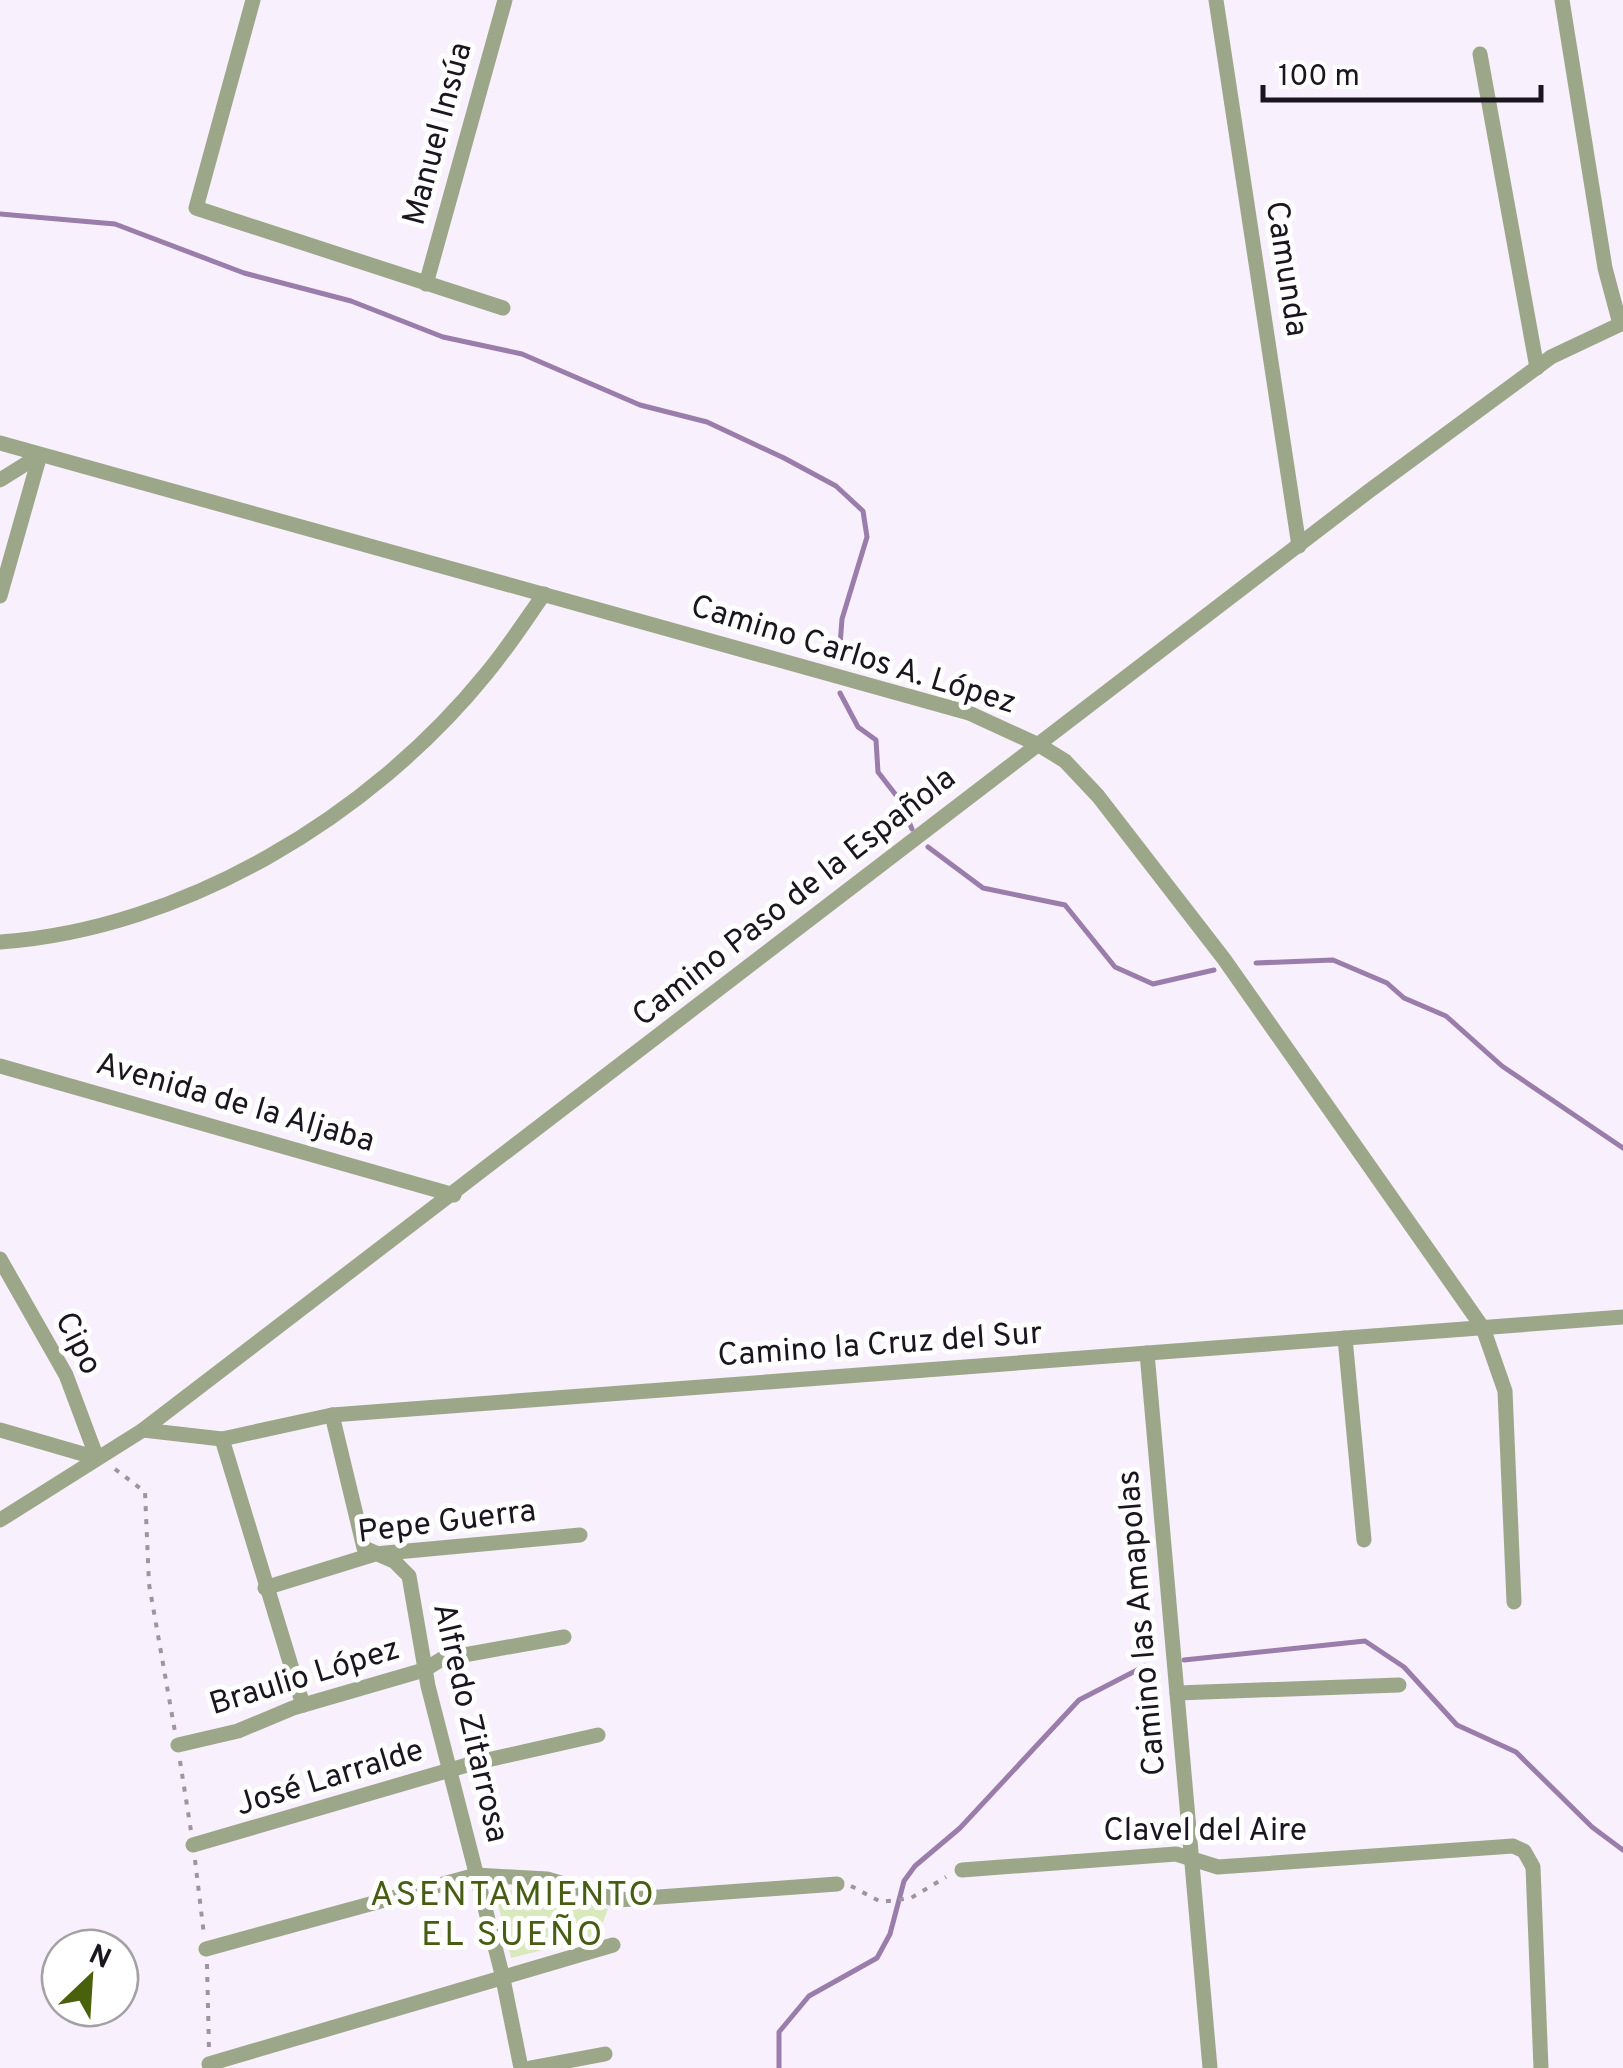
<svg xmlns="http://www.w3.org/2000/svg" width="1623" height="2068" font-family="Overpass,sans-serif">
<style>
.green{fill:#d9e9be}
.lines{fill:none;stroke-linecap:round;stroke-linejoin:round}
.stream{stroke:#9a7daa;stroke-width:5}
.path{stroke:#9d96a1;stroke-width:4;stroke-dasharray:5 8;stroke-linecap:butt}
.street{stroke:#9ca78a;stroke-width:15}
.labels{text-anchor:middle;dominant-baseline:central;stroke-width:10;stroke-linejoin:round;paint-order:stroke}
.street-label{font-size:32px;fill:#1b151f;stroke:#fff}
.neighbourhood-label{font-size:35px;letter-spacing:2.5px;fill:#485d14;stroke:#fff}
</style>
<rect width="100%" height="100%" fill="#f8f0fc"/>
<polygon class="green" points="528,1888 608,1909 598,1936 511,1958 495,1892"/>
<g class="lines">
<g class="stream">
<polyline points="0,214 115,224 244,273 351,301 443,337 522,354 640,405 707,422 784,458 836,486 863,511 867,537 842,619 839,659"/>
<polyline points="840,693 858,727 876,740 878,772 899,799 912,829"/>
<polyline points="928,847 983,888 1065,905 1115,967 1153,984 1214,970"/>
<polyline points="1256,963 1333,960 1387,983 1404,998 1446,1016 1502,1066 1623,1148"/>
<polyline points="1184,1660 1365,1641 1404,1667 1457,1725 1516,1752 1592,1827 1623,1850"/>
<polyline points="779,2068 779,2032 809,1996 877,1958 890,1934 904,1881 915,1866 960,1828 1079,1700 1145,1666"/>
</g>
<g class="path">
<polyline points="115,1469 145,1492 149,1584 175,1732"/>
<polyline points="180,1761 191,1831"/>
<polyline points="195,1860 204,1935"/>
<polyline points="851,1886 881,1902 911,1898 946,1877"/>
<polyline points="207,1964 209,2049"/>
</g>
<g class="street">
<polyline points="253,0 196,208 503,308"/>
<polyline points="1216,0 1299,546"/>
<polyline points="1562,0 1605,268 1620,324"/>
<polyline points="1480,54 1537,368"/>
<polyline points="426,284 505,0"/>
<polyline points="0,443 969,713 1039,745 1065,761 1098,796 1224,959 1483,1328 1505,1391 1514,1602"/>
<polyline points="0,480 40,455"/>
<polyline points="0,596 40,455"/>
<path d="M 0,942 C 184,929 371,816 486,674 C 507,649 525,621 544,594"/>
<polyline points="0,1066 454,1195"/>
<polyline points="0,1259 66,1375 97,1458"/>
<polyline points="1345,1338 1364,1540"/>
<polyline points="1147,1353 1210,2068"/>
<polyline points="332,1415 364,1548 394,1561 409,1576 428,1686 502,1974 521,2068"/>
<polyline points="0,1430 97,1458"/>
<polyline points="143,1430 222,1439 332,1415 1623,1317"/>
<polyline points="222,1439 303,1705"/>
<polyline points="0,1520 143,1430 1369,491 1551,357 1623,323"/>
<polyline points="265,1588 375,1554 580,1535"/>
<polyline points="1177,1693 1399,1685"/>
<polyline points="178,1745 238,1731 293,1708 424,1670 442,1659 564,1637"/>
<polyline points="193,1845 474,1763 598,1735"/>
<polyline points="962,1870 1176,1854 1218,1867 1513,1846 1524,1851 1533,1867 1541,2068"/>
<polyline points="206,1949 476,1875 547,1879 618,1900 837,1884"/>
<polyline points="210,2068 209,2064 613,1945"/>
<polyline points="530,2068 605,2054"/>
</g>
</g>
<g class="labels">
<g class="street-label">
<text transform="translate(439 134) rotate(-75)">Manuel Insúa</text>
<text transform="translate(1285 269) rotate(81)">Camunda</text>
<text transform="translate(853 656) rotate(17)">Camino Carlos A. López</text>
<text transform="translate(795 898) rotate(-38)">Camino Paso de la Española</text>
<text transform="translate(235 1104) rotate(16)">Avenida de la Aljaba</text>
<text transform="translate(77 1344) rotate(63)">Cipo</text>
<text transform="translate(880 1346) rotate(-4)">Camino la Cruz del Sur</text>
<text transform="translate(447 1523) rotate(-7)">Pepe Guerra</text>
<text transform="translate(1143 1623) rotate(-95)">Camino las Amapolas</text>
<text transform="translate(305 1678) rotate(-17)">Braulio López</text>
<text transform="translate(469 1723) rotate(77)">Alfredo Zitarrosa</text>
<text transform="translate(330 1779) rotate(-17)">José Larralde</text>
<text x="1205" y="1832">Clavel del Aire</text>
</g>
<g class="neighbourhood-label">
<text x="513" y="1896">ASENTAMIENTO<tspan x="513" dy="40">EL SUEÑO</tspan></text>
</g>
</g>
<g transform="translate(90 1978) rotate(25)"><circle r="48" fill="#ffffff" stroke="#a4a1a5" stroke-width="2.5"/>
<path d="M0-8L18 38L0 25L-18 38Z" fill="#4a610c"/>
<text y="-15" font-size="28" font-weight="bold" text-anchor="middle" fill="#1b151f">N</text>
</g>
<path d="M1263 85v15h278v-15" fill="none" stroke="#1b151f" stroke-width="5"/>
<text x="1278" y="85" font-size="30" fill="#1b151f" stroke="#ffffff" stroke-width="8" paint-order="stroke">100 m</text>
</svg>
